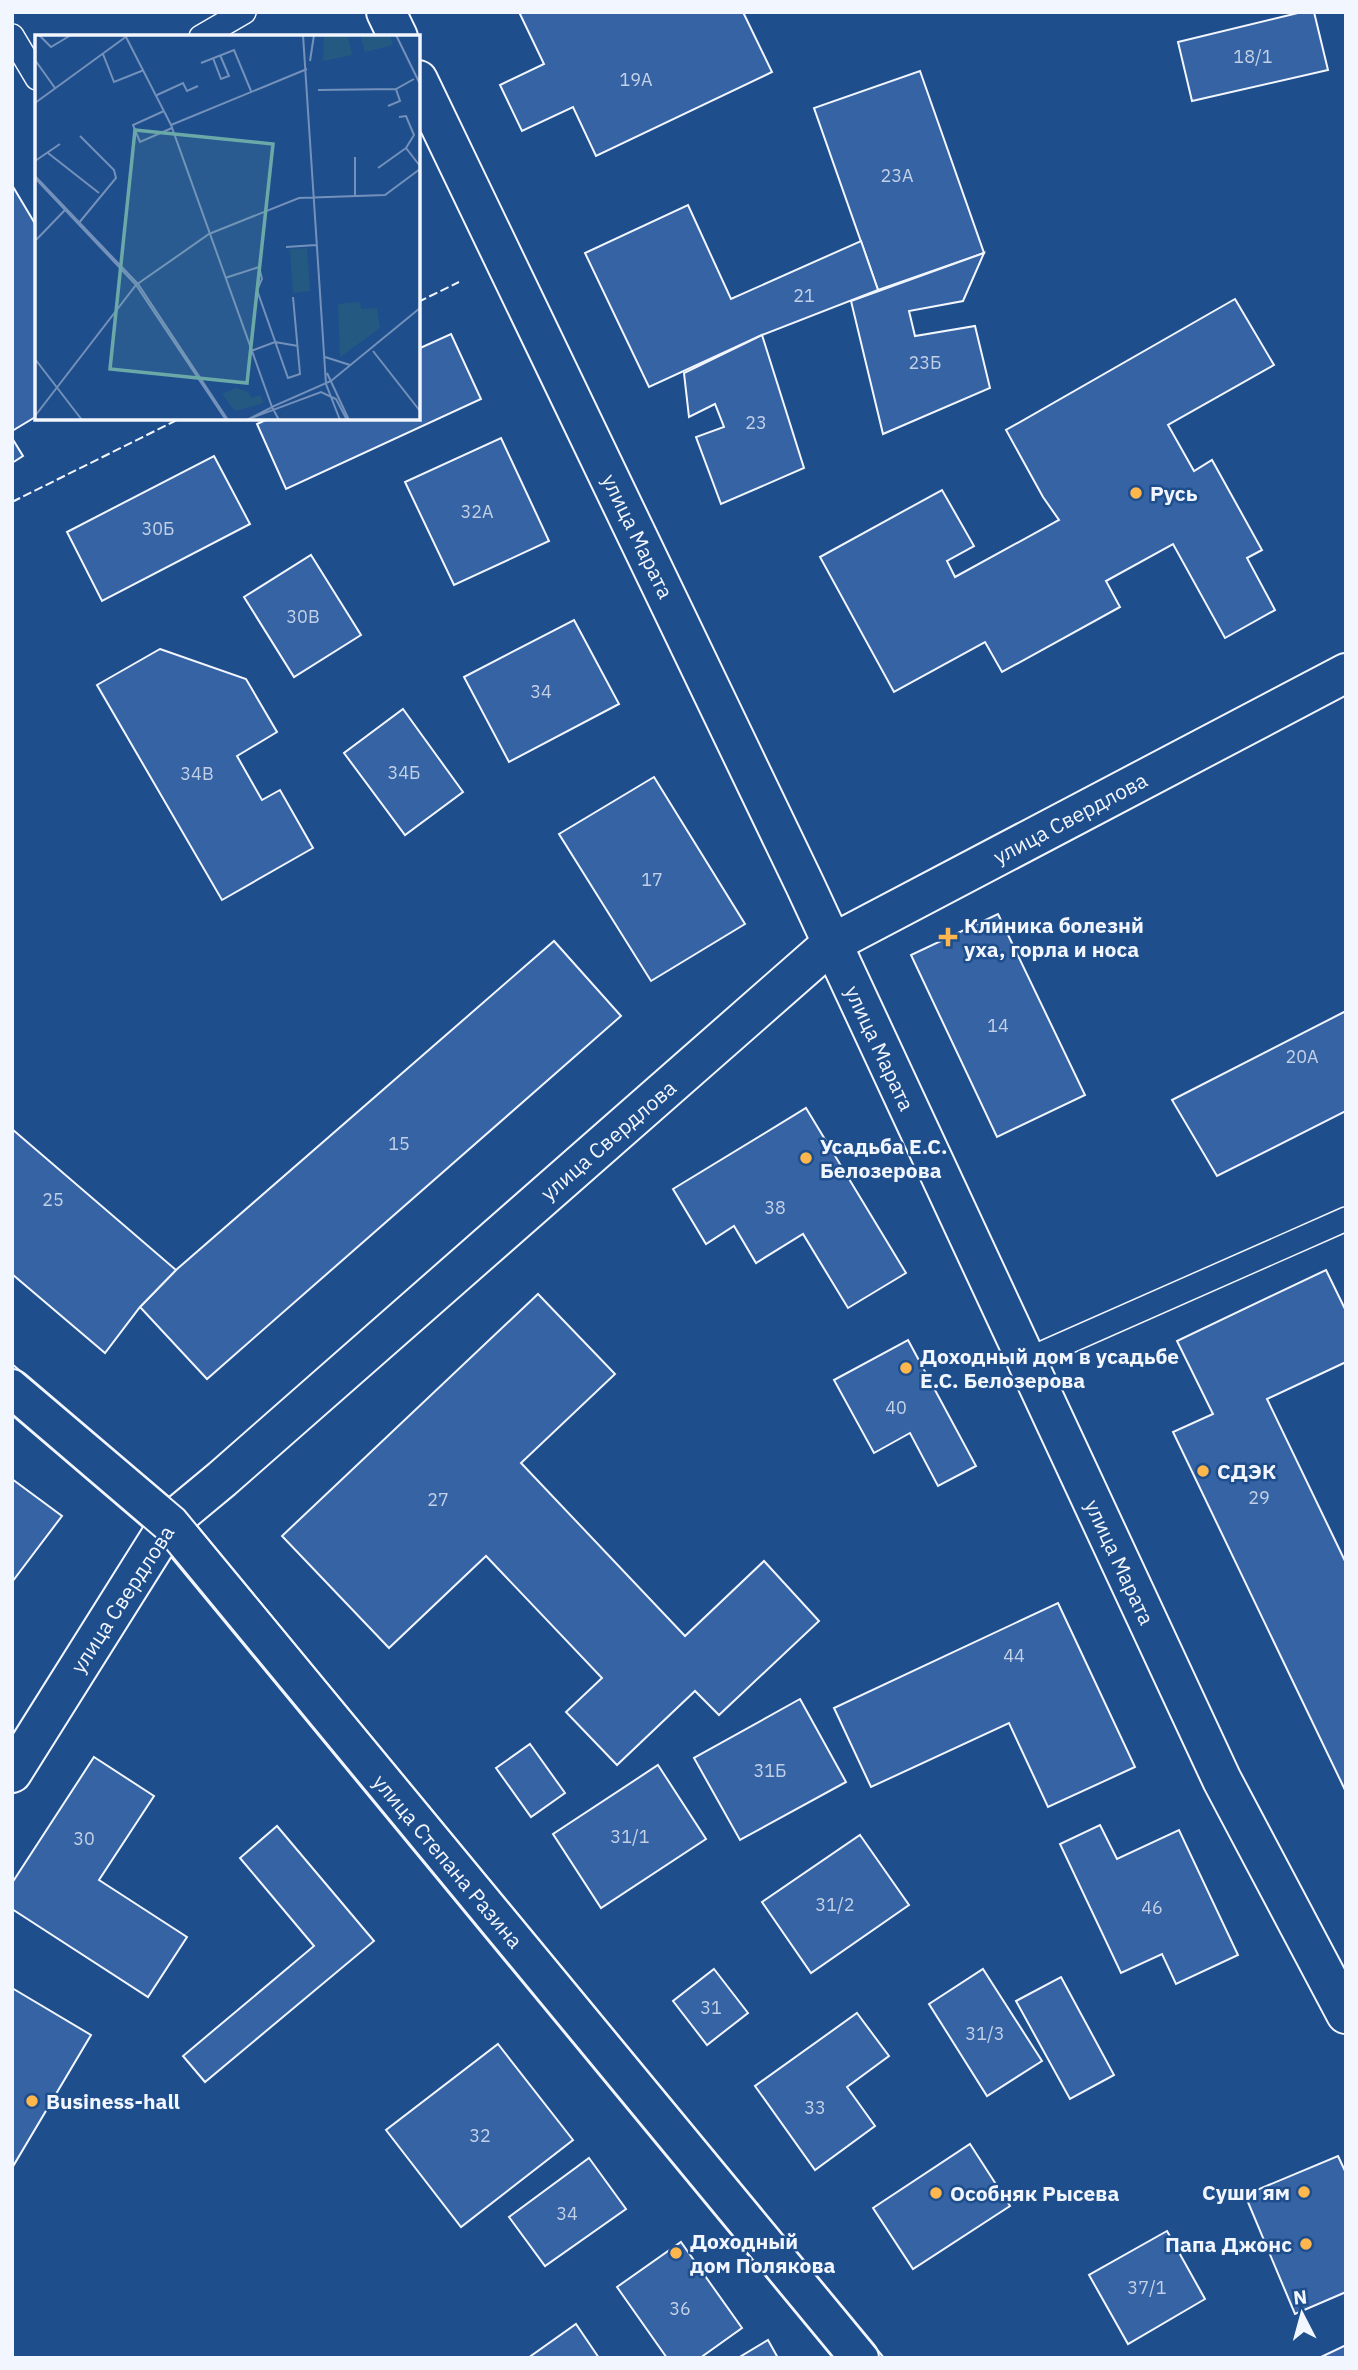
<svg xmlns="http://www.w3.org/2000/svg" width="1358" height="2370" font-family="'IBM Plex Sans',sans-serif">
<style>
.building{fill:#3563a3;stroke:#f2f6ff;stroke-width:2}
.lines{fill:none;stroke-linecap:round;stroke-linejoin:round}
.lane-casing{stroke:#f2f6ff;stroke-width:26}
.street-casing{stroke:#f2f6ff;stroke-width:42}
.secondary-casing{stroke:#f2f6ff;stroke-width:42}
.lane{stroke:#1f4e8c;stroke-width:23}
.street{stroke:#1f4e8c;stroke-width:38}
.secondary{stroke:#1f4e8c;stroke-width:38}
.tram{stroke:#f2f6ff;stroke-width:2}
.fence{stroke:#f2f6ff;stroke-width:2;stroke-dasharray:9 3.5;stroke-linecap:butt}
.poi-dot{fill:#ffb74d;stroke:#1f4e8c;stroke-width:2.5}
.labels{text-anchor:middle;dominant-baseline:central;stroke-width:5;stroke-linejoin:round;paint-order:stroke}
.number-label{font-size:18px;fill:#c3d1e8}
.poi-label{font-size:21px;font-weight:bold;fill:#f2f6ff;stroke:#1f4e8c;text-anchor:start}
.street-label{font-size:21px;fill:#f2f6ff;stroke:#1f4e8c}
.inset-road{fill:none;stroke:#7391ba;stroke-width:2}
.view{fill:#6aa9a8;fill-opacity:0.15;stroke:#6aa9a8;stroke-width:3.5}
.inset-edge{fill:none;stroke:#f2f6ff;stroke-width:3.5}
</style>
<rect width="100%" height="100%" fill="#1f4e8c"/>
<g class="building">
<polygon points="519,12 743,12 772,72 596,156 573,107 522,131 500,85 544,64"/>
<polygon points="1302,12 1314,12 1328,70 1192,101 1178,42"/>
<polygon points="920,71 984,253 878,290 814,108"/>
<polygon points="12,185 37,227 37,416 12,431"/>
<polygon points="688,205 731,299 861,241 878,290 762,335 649,387 585,253"/>
<polygon points="984,253 963,301 909,311 915,336 975,326 990,388 883,434 851,301"/>
<polygon points="1235,299 1274,365 1168,425 1194,471 1212,460 1262,550 1247,558 1275,610 1225,638 1173,544 1106,581 1120,607 1002,672 985,642 894,692 820,557 942,490 974,546 947,561 955,577 1059,520 1043,497 1006,430"/>
<polygon points="451,334 481,399 286,489 257,424 270,418 418,418 418,349"/>
<polygon points="762,335 804,468 721,504 696,437 724,427 715,404 689,417 684,373"/>
<polygon points="12,438 23,456 12,463"/>
<polygon points="501,438 549,541 454,585 405,482"/>
<polygon points="214,456 250,524 102,601 67,532"/>
<polygon points="311,555 361,635 294,677 244,597"/>
<polygon points="574,620 619,704 509,762 464,677"/>
<polygon points="160,649 246,679 277,732 237,756 262,800 280,790 313,848 222,900 97,685"/>
<polygon points="403,709 463,792 405,835 344,753"/>
<polygon points="654,777 745,924 651,981 559,834"/>
<polygon points="998,914 1085,1095 997,1137 911,955"/>
<polygon points="554,941 621,1016 207,1379 140,1307 176,1270"/>
<polygon points="1346,1011 1346,1111 1217,1176 1172,1100"/>
<polygon points="806,1108 906,1273 848,1308 803,1234 756,1263 734,1226 706,1244 673,1189"/>
<polygon points="12,1129 176,1270 140,1307 105,1353 12,1274"/>
<polygon points="1326,1270 1346,1311 1346,1362 1267,1399 1346,1563 1346,1792 1173,1432 1213,1414 1177,1341"/>
<polygon points="538,1294 615,1374 521,1463 685,1636 764,1561 819,1621 719,1715 695,1691 617,1765 566,1712 602,1678 486,1556 389,1648 282,1536"/>
<polygon points="908,1340 976,1466 938,1486 910,1433 874,1453 834,1380"/>
<polygon points="12,1479 62,1516 12,1582"/>
<polygon points="1058,1603 1135,1767 1048,1807 1009,1723 871,1787 834,1708"/>
<polygon points="800,1699 846,1782 740,1840 694,1758"/>
<polygon points="530,1744 565,1793 531,1817 496,1768"/>
<polygon points="94,1757 154,1796 99,1880 187,1937 148,1997 12,1909 12,1883"/>
<polygon points="658,1765 706,1839 601,1908 553,1834"/>
<polygon points="1100,1825 1117,1859 1179,1830 1238,1955 1176,1984 1162,1954 1121,1973 1060,1844"/>
<polygon points="277,1826 374,1941 205,2082 183,2056 314,1946 240,1858"/>
<polygon points="860,1835 909,1905 811,1973 762,1902"/>
<polygon points="714,1969 748,2013 707,2045 673,2001"/>
<polygon points="983,1969 1042,2061 987,2096 929,2004"/>
<polygon points="1061,1977 1114,2075 1070,2099 1016,2001"/>
<polygon points="12,1988 91,2035 12,2168"/>
<polygon points="857,2013 889,2056 847,2087 875,2126 815,2170 755,2086"/>
<polygon points="498,2044 573,2140 461,2227 386,2130"/>
<polygon points="970,2144 1010,2206 913,2269 873,2208"/>
<polygon points="1338,2156 1346,2173 1346,2292 1295,2314 1245,2195"/>
<polygon points="589,2158 626,2209 545,2266 509,2217"/>
<polygon points="1167,2231 1205,2299 1128,2344 1089,2275"/>
<polygon points="681,2242 742,2328 700,2358 667,2358 617,2287"/>
<polygon points="576,2324 599,2358 528,2358"/>
<polygon points="768,2340 778,2358 738,2358"/>
<polygon points="1346,2345 1346,2358 1319,2358"/>
</g>
<g class="lines">
<g class="lane-casing">
<g id="lane">
<polyline points="12,36 37,78"/>
<polyline points="201,37 244,12"/>
<polyline points="1027,1360 1346,1219"/>
</g>
</g>
<g class="street-casing">
<polyline id="street" points="12,1773 169,1523 222,1479 831,944 1346,673"/>
</g>
<g class="secondary-casing">
<g id="secondary">
<polyline points="386,12 398,37"/>
<polyline points="418,80 805,885 1222,1780 1346,2014"/>
<polyline points="12,1389 169,1523 859,2358"/>
</g>
</g>
<use href="#lane" class="lane"/>
<use href="#street" class="street"/>
<use href="#secondary" class="secondary"/>
<g class="tram">
<polyline points="12,1364 184,1510 884,2358"/>
<polyline points="12,1414 158,1539 834,2358"/>
</g>
<g class="fence">
<polyline points="418,302 459,282"/>
<polyline points="12,502 181,418"/>
</g>
</g>
<g class="poi-dot">
<circle cx="1136" cy="493" r="7"/>
<path d="M944.5 926.5h7v7h7v7h-7v7h-7v-7h-7v-7h7z"/>
<circle cx="806" cy="1158" r="7"/>
<circle cx="906" cy="1368" r="7"/>
<circle cx="1203" cy="1471" r="7"/>
<circle cx="32" cy="2101" r="7"/>
<circle cx="1304" cy="2192" r="7"/>
<circle cx="936" cy="2193" r="7"/>
<circle cx="1306" cy="2244" r="7"/>
<circle cx="676" cy="2253" r="7"/>
</g>
<g class="labels">
<g class="number-label">
<text x="1253" y="56">18/1</text>
<text x="636" y="79">19А</text>
<text x="897" y="175">23А</text>
<text x="804" y="295">21</text>
<text x="925" y="362">23Б</text>
<text x="756" y="422">23</text>
<text x="477" y="511">32А</text>
<text x="158" y="528">30Б</text>
<text x="303" y="616">30В</text>
<text x="541" y="691">34</text>
<text x="404" y="772">34Б</text>
<text x="197" y="773">34В</text>
<text x="652" y="879">17</text>
<text x="998" y="1025">14</text>
<text x="1302" y="1056">20А</text>
<text x="399" y="1143">15</text>
<text x="53" y="1199">25</text>
<text x="775" y="1207">38</text>
<text x="896" y="1407">40</text>
<text x="1259" y="1497">29</text>
<text x="438" y="1499">27</text>
<text x="1014" y="1655">44</text>
<text x="770" y="1770">31Б</text>
<text x="630" y="1836">31/1</text>
<text x="84" y="1838">30</text>
<text x="835" y="1904">31/2</text>
<text x="1152" y="1907">46</text>
<text x="711" y="2007">31</text>
<text x="985" y="2033">31/3</text>
<text x="815" y="2107">33</text>
<text x="480" y="2135">32</text>
<text x="567" y="2213">34</text>
<text x="1147" y="2287">37/1</text>
<text x="680" y="2308">36</text>
</g>
<g class="poi-label">
<text x="1150" y="493">Русь</text>
<text x="964" y="925">Клиника болезнй<tspan x="964" dy="24">уха, горла и носа</tspan></text>
<text x="820" y="1146">Усадьба Е.С.<tspan x="820" dy="24">Белозерова</tspan></text>
<text x="920" y="1356">Доходный дом в усадьбе<tspan x="920" dy="24">Е.С. Белозерова</tspan></text>
<text x="1217" y="1471">СДЭК</text>
<text x="46" y="2101">Business-hall</text>
<text x="1290" y="2192" text-anchor="end">Суши ям</text>
<text x="950" y="2193">Особняк Рысева</text>
<text x="690" y="2241">Доходный<tspan x="690" dy="24">дом Полякова</tspan></text>
<text x="1292" y="2244" text-anchor="end">Папа Джонс</text>
</g>
<g class="street-label">
<text transform="translate(638 536) rotate(64)">улица Марата</text>
<text transform="translate(1070 818) rotate(-28)">улица Свердлова</text>
<text transform="translate(880 1048) rotate(65)">улица Марата</text>
<text transform="translate(608 1140) rotate(-41)">улица Свердлова</text>
<text transform="translate(1120 1562) rotate(65)">улица Марата</text>
<text transform="translate(122 1599) rotate(-57)">улица Свердлова</text>
<text transform="translate(448 1861) rotate(50)">улица Степана Разина</text>
</g>
</g>
<g transform="translate(35 35)">
<rect width="385" height="385" fill="#1f4e8c"/>
<path d="M 289,0 L 317,0 L 313,2 L 317,20 L 288,26 ZM 325,0 L 355,0 L 358,10 L 330,17 ZM 272,213 L 275,256 L 258,258 L 255,214 ZM 325,267 L 326,274 L 342,273 L 345,293 L 305,322 L 303,269 ZM 201,353 L 213,357 L 217,363 L 225,360 L 229,368 L 200,376 L 187,359 Z" fill="#245a82"/>
<path class="inset-road" d="M 4,0 L 16,12 L 36,0M 90,0 L 136,90 L 237,372 L 296,346 L 385,273M 268,0 L 291,349 L 305,385M 361,0 L 385,49M 68,19 L 79,47 L 109,35M 178,23 L 186,44 L 194,41 L 185,20M 0,25 L 20,53M 275,26 L 279,0M 166,28 L 199,15 L 216,56M 283,55 L 361,54 L 379,44M 122,60 L 148,48 L 152,56 L 163,51M 0,68 L 92,1M 353,71 L 365,66 L 361,54M 129,76 L 98,90 L 105,107 L 137,93M 364,82 L 371,81 L 379,100 L 371,113M 136,90 L 272,34M 13,118 L 64,158M 0,126 L 25,109M 343,133 L 371,113 L 385,131M 0,141 L 103,249 L 193,385M 0,143 L 101,250 L 191,385M 320,160 L 320,122M 43,189 L 81,143 L 79,135 L 45,101M 1,205 L 30,175M 251,212 L 281,210M 190,243 L 224,232 L 227,244 L 222,255 L 253,343 L 265,339 L 258,262M 216,316 L 240,307 L 263,311M 338,316 L 385,376M 290,322 L 315,330M 0,324 L 47,385M 292,338 L 314,385M 0,381 L 101,250 L 174,199 L 264,163 L 350,160 L 385,134M 211,385 L 286,357 L 301,364 L 312,385M 212,385 L 237,372 L 244,385"/>
<path class="view" d="M 100,95 L 238,109 L 212,348 L 75,334 Z"/>
<rect width="385" height="385" class="inset-edge"/>
</g>
<rect width="1358" height="2370" fill="none" stroke="#f2f6ff" stroke-width="28"/>
<g transform="translate(1302 2314) rotate(354)" stroke="#1f4e8c" stroke-width="5" paint-order="stroke">
<path d="M0-5L12 26L0 18L-12 26Z" fill="#f2f6ff"/>
<text y="-10" font-size="19" font-weight="bold" text-anchor="middle" fill="#f2f6ff">N</text>
</g>
</svg>
